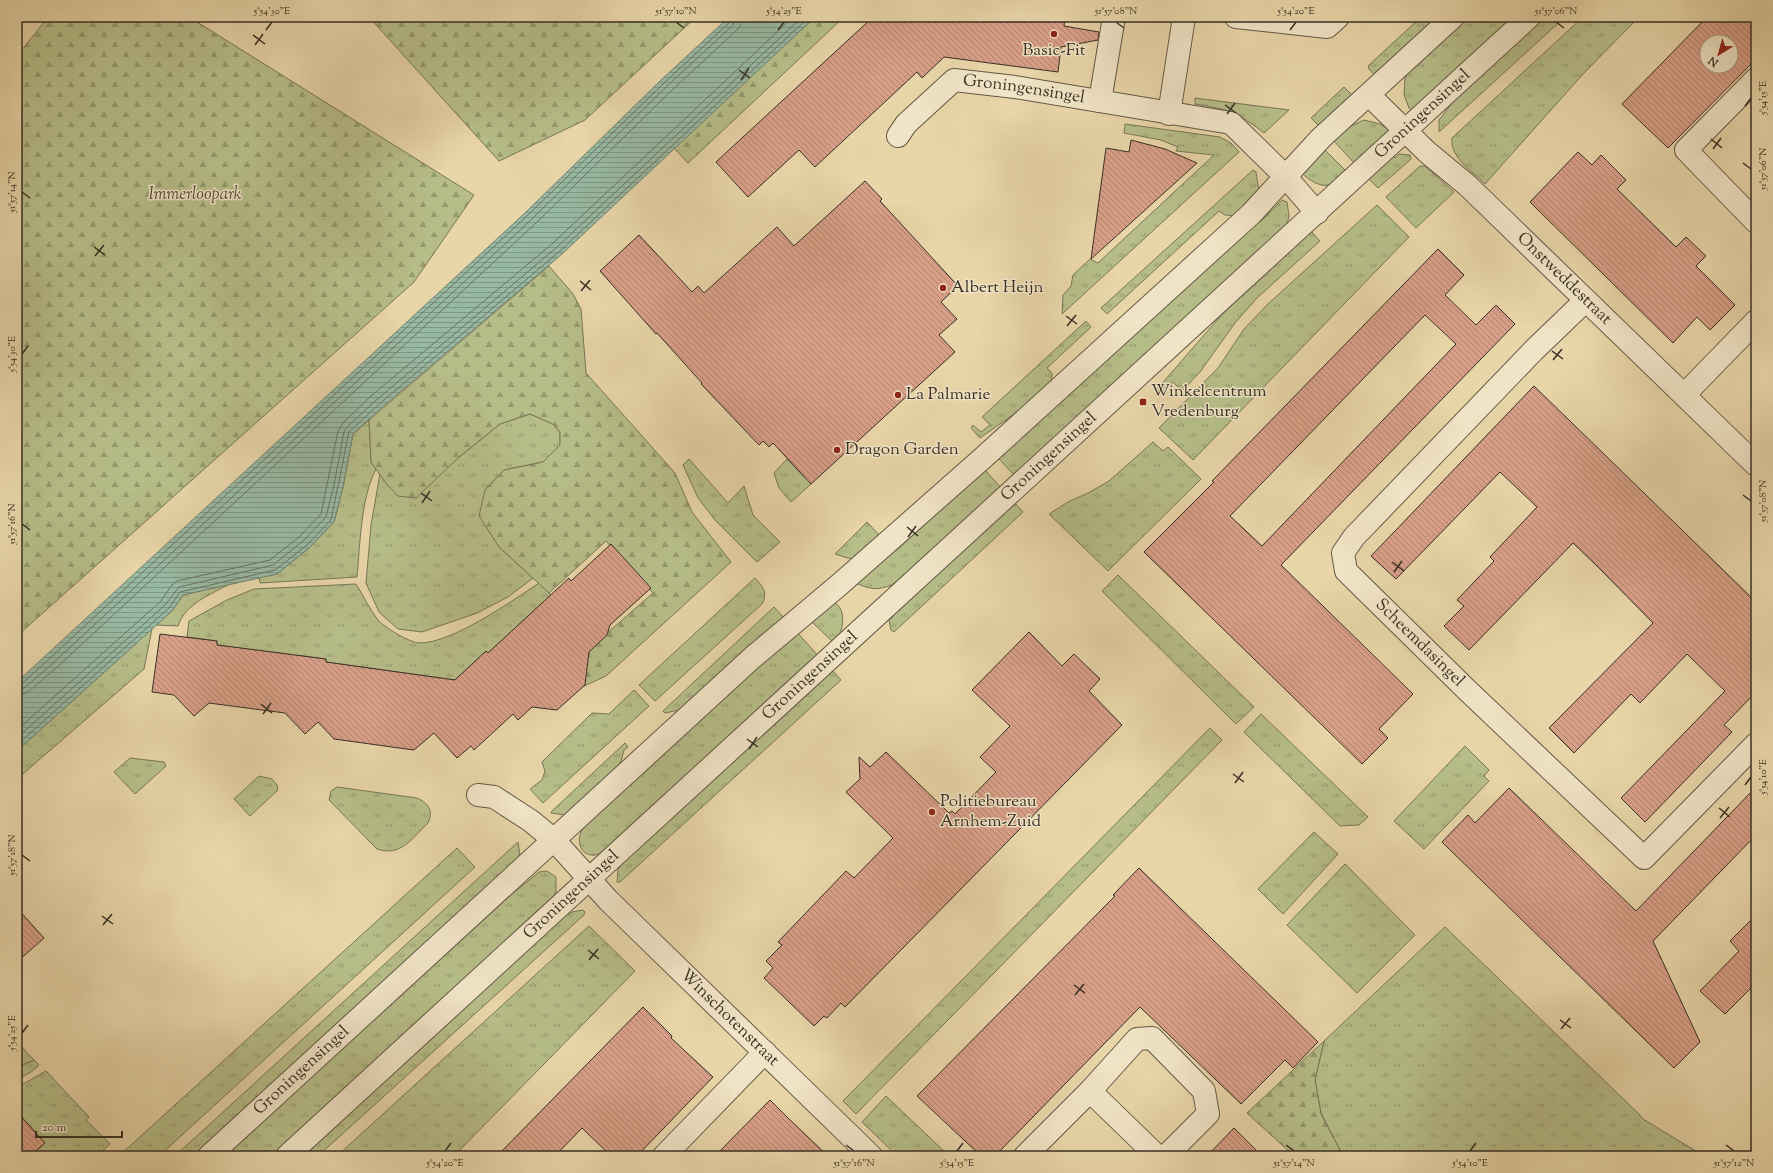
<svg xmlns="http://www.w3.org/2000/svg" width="1773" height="1173" font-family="'Sorts Mill Goudy',serif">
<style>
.grass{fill:url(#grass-tufts);stroke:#777656}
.forest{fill:url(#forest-firs);stroke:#777656}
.water{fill:url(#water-rules);stroke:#728270}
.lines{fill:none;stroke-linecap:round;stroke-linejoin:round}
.shore{stroke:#687464;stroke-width:1}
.building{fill:url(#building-back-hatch);stroke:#382f24;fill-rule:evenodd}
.minor-casing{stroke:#645845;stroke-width:24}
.minor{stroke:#f0e4c6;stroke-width:22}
.ticks{fill:none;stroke:#382f24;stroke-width:1.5}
.poi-dot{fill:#8f2418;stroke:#f0e4c6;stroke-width:1.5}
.labels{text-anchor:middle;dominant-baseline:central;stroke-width:3;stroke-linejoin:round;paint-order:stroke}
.poi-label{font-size:17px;fill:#382f24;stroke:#f0e4c6;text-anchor:start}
.street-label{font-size:17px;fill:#382f24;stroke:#f0e4c6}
.park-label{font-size:17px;font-style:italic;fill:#514b38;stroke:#f0e4c6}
.neatline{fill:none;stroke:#382f24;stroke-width:1.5}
.ticks-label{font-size:10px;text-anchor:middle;fill:#382f24}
</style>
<defs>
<pattern id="grass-tufts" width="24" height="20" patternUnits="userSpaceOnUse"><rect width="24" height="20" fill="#b6bd88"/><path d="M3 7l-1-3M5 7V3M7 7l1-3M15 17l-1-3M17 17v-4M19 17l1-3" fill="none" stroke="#959a6f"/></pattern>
<pattern id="forest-firs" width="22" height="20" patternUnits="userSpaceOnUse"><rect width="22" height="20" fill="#b6bd88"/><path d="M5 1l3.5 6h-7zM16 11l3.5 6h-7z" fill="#959a6f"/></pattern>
<pattern id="water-rules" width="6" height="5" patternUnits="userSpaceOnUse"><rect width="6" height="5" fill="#98b9a3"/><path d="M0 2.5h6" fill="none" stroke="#7d9785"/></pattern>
<pattern id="building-back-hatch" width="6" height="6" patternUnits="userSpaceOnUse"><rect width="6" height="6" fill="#d89f88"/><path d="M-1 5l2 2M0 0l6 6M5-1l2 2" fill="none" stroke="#b0826f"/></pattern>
</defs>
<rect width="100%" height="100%" fill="#e8d5a8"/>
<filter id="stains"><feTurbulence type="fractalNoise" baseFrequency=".005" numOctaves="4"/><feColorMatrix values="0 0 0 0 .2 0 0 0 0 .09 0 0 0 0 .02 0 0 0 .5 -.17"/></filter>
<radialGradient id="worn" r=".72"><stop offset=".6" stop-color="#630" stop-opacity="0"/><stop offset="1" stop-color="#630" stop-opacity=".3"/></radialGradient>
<g class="grass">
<polygon points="1421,17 1441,17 1376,77 1369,69 1368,66"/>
<polygon points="1465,17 1519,17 1413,111 1409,108 1404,95 1405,78 1412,65"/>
<polygon points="1544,17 1565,17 1439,132 1439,120 1455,99"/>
<path d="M 1583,17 L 1639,17 L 1583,74 L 1485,184 C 1472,171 1450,158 1452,138 Z"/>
<polygon points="1344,87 1354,97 1321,128 1311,118"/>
<path d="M 1195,98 L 1289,110 L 1264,133 C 1236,111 1229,110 1195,104 Z"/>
<polygon points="1364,120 1380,124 1391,131 1355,164 1333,140 1349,127"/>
<polygon points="1125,124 1220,137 1231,143 1239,152 1062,314 1063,295 1071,286 1073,275 1090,259 1098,263 1214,155 1176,151 1178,147 1161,140 1124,133"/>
<path d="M 1324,149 L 1346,171 C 1342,175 1337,182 1331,184 C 1323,189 1308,180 1302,173 Z"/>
<polygon points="1399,154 1410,155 1411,159 1378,188 1368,178 1392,155 1395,158"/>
<polygon points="1420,166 1425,166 1454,192 1416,228 1386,197"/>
<polygon points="1253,170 1256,172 1259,191 1240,216 1225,215 1219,211 1107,314 1101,308"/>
<polygon points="1282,200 1287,202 1289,216 1286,228 1017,478 998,458 1244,233 1261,221"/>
<polygon points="1377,205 1409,237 1193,460 1159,428 1218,368 1244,329 1268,304"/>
<polygon points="1311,231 1320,241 1257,298 1235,323 1200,372 1182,391 1173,382 1162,393 1157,388 1165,380 1232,303"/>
<polygon points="1086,321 1091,327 1047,368 1052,373 1051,388 980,438 971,428 973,425 981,432 990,425 982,417"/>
<polygon points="530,414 553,424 560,432 560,445 543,462 504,470 485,490 499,547 533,578 508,597 477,613 422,632 398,629 379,612 366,583 371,525 380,474 385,482 458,458 500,424"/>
<path d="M 369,420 L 371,462 L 376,469 C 361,497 360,545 357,577 L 260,583 L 259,577 L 277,574 L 309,548 L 334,522 L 343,487 L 353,434 Z"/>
<polygon points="1153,442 1163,451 1168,447 1201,479 1108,571 1049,514 1068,502 1090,492 1109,481"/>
<polygon points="689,459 728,503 744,486 753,515 780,542 757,562 715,520 698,498 683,465"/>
<polygon points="787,459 811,484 791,502 779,488 774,473"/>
<path d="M 985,470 L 1003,490 L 892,585 C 878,590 872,590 858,584 L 857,582 L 870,569 L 899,548 Z"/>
<polygon points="1013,501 1023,512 894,632 891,630 889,620 893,617 892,614"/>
<polygon points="867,522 879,535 851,559 835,554"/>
<polygon points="1118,575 1254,707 1236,724 1102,591"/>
<path d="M 755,578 C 763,587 768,592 762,604 L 655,701 L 639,685 Z"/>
<path d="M 539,583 L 551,595 L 488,653 L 486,651 L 455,680 L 326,662 L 326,659 L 217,645 L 217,641 L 187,637 L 189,621 L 227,600 L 254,589 L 356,584 C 363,595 370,610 378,620 C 385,628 410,643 420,643 C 452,643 512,601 539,583 Z"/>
<path d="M 230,584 C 211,594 185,604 178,626 L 156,625 L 172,611 L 183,595 Z"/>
<path d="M 833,602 C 849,609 842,634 835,644 L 811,621 Z"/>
<polygon points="774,607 784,618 684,709 665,713 663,711"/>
<polygon points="152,629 144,669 17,779 17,751"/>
<path d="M 795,630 L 820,658 L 639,824 C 633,828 626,831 620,836 C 613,841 607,851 599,854 C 585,859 577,847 580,835 C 581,831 584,827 585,823 Z"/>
<polygon points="831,669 841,680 620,882 617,882 618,869 621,866 620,863"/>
<polygon points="634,690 649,706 543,803 530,789 542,780 545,771 542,762 592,713 609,714"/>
<polygon points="1261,714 1368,817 1359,825 1340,826 1244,732"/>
<polygon points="1210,728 1222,740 856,1114 843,1101"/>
<polygon points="625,743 628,747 624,750 619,769 565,815 551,813 552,811"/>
<polygon points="1465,746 1489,770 1484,776 1489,781 1424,849 1394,821"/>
<polygon points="130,758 164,762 166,766 135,794 114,772"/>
<polygon points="259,776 272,779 277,785 278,790 250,816 234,799"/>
<path d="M 337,787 L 417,798 C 428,803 434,811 428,823 C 411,839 401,857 377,849 L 329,800 L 331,791 Z"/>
<polygon points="1314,832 1338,854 1283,914 1258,889"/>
<polygon points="518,842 520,856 517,859 420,951 197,1156 175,1156"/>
<polygon points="457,848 475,867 159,1156 119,1156"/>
<polygon points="1345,864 1415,935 1357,993 1287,925"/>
<polygon points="547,871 556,877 556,891 553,899 513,940 276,1156 220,1156 495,905 511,895 539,872"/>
<polygon points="583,910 585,912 584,915 318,1156 300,1156 561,918 572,912"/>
<polygon points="589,926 635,971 454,1156 337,1156"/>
<polygon points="1445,927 1639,1114 1643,1119 1704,1156 1343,1156 1321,1113 1315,1080 1324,1041"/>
<polygon points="34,1060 39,1065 31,1072 17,1080 17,1067"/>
<polygon points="46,1071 89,1117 86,1120 110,1144 97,1156 31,1156 45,1143 17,1112 17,1084 25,1083"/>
<polygon points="886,1096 949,1156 897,1156 862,1122"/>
</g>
<g class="forest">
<polygon points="48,17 189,17 474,195 414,282 17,636 17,56"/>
<polygon points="369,17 696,17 585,120 499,161"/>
<polygon points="815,17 844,17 688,163 674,148"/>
<polygon points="549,266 573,294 581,309 586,373 675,473 692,512 731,562 606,676 582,687 549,684 653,593 606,541 549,593 499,547 479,516 485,490 504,470 543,462 560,445 560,432 553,424 530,414 500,424 458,458 416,498 398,496 385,482 371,462 369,420"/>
<polygon points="1324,1041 1315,1080 1321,1114 1343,1156 1294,1156 1247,1113"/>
<polygon points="17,1042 34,1060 17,1067"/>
</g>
<polygon class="water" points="729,17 815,17 562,254 380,409 353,434 343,487 334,522 309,548 277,574 183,595 172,611 17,751 17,682 526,212 660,81"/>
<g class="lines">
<g class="shore">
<polyline points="17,685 21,684 47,661 528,215 663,84 730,22 731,17"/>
<polyline points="17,690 24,688 51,665 532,219 666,87 733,25 736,17"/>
<polyline points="17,696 28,692 55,669 536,223 670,92 738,29 741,24 742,17"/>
<polyline points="17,730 161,601 171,586 177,581 270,560 299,537 321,514 338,431 343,423 370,397 553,243 793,17"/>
<polyline points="17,738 165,605 179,587 273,565 303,541 326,517 334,485 344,432 347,427 374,402 557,247 802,17"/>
<polyline points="17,745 169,608 180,592 275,570 307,545 331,520 349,432 377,406 560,251 809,17"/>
</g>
</g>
<g class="building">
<polygon points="873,17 1065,17 1064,26 1099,32 1098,40 1061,47 1058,72 944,57 922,78 917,72 815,167 799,150 748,197 716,162"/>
<path d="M 1707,17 L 1756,17 L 1756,59 L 1668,148 L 1622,104 ZM 1707,42 L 1731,42 L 1731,66 L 1707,66 Z"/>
<polygon points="1131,140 1165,149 1197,163 1091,259 1106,148 1129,152"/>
<polygon points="1578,152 1592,165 1601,155 1626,180 1617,189 1676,247 1686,237 1706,256 1696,266 1735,305 1710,330 1697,317 1673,343 1530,202"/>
<polygon points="865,181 882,199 880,201 958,286 941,302 957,319 939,335 955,352 811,484 773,443 769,447 763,441 759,445 701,384 702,383 657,333 656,334 600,271 639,235 692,292 698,286 704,293 777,227 794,246"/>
<path d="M 1438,249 L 1464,275 L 1445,295 L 1476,325 L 1496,305 L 1515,324 L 1281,565 L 1413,694 L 1379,729 L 1388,738 L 1362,764 L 1144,552 L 1214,482 L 1212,481 ZM 1425,315 L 1456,344 L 1262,546 L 1230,516 Z"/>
<polygon points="1534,386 1756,602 1756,692 1724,725 1732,732 1645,822 1621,798 1725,691 1687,654 1640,703 1631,694 1574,753 1549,728 1653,623 1598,567 1573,543 1469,650 1444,626 1464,606 1457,600 1494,561 1490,557 1537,507 1500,472 1396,579 1371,556"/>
<polygon points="611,544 651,588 610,625 607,635 589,652 585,685 557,710 532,707 518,720 513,714 474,750 471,746 457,758 434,733 414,750 334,739 318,722 305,734 285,713 209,703 194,716 174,695 152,692 160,634 217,641 217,645 326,659 326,662 455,680 486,651 488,653 569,578 571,581"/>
<polygon points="1029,632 1062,666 1074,654 1100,679 1089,691 1122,725 845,1007 841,1003 827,1018 824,1016 814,1026 764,978 773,968 766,961 782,945 778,942 846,871 854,878 893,838 846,792 860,779 859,757 870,767 886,752 949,813 952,811 955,814 996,772 980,757 1010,726 972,690"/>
<polygon points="1756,787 1756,835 1653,941 1700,1042 1674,1068 1442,842 1468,815 1475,823 1509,788 1636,911"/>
<polygon points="1139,868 1318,1042 1293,1068 1285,1060 1241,1104 1140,1007 995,1156 981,1156 917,1096 1115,896 1113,895"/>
<polygon points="17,908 44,938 17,962"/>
<polygon points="1756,915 1756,983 1725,1014 1700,991 1739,951 1730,941"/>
<polygon points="643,1007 672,1036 671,1038 713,1077 637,1156 611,1156 582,1128 555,1156 497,1156"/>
<polygon points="770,1100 788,1118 828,1156 715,1156"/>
<polygon points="17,1112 45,1143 30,1156 17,1156"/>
<polygon points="1234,1128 1262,1156 1207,1156"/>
</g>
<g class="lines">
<g class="minor-casing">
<g id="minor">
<polyline points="1236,17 1327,27 1338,17"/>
<polyline points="1756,79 1686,150 1756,222"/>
<path id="s1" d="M 1369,95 L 1427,152 L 1467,185 L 1756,465"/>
<polyline points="1100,101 1114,17"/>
<polyline points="1169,114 1184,17"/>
<path id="s2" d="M 898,136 L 906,124 L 954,80 L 1015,87 L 1231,123 L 1285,176 L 1317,213"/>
<path id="s3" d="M 1585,301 L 1534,350 L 1354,537 L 1343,553 L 1346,571 L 1468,691 L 1644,858 L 1756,744"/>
<polyline points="1684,395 1756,321"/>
<path id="s4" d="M 478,795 L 494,797 L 531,821 L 554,840 L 608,900 L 871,1156"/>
<polyline points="1090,1091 1157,1156"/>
<path id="s5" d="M 209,1156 L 752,658 L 839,585 L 984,457 L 1251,214 L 1321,138 L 1453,17"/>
<path id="s6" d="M 287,1156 L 1529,17"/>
<polyline points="664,1156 765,1052"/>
<polyline points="1025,1156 1090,1091 1137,1039 1152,1038 1204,1091 1208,1114 1166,1156"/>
</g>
</g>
<use href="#minor" class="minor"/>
</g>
<path class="ticks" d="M 676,22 L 684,28M 1116,22 L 1124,28M 1556,22 L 1564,28M 266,30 L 272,22M 778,30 L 784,22M 1290,30 L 1296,22M 253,35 L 265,44M 255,45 L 263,34M 739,70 L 750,78M 741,80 L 749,68M 1225,105 L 1236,113M 1745,106 L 1751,98M 1227,114 L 1235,103M 1711,139 L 1722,148M 1713,149 L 1721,138M 1743,163 L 1751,169M 22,192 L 30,198M 94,247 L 105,255M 95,256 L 104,245M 580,281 L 591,290M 581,291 L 590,280M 1066,316 L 1077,324M 1067,326 L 1076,315M 1552,351 L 1563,359M 22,354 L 28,346M 1553,360 L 1562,349M 421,493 L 432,501M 1743,495 L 1751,501M 422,503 L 430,491M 22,524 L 30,530M 907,527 L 918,536M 908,537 L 916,526M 1392,562 L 1404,571M 1394,572 L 1402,561M 261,704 L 272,713M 263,714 L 271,703M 747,739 L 758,747M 749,749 L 757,737M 1233,774 L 1244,782M 1235,783 L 1243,772M 1745,785 L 1751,777M 1719,808 L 1730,817M 1720,818 L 1729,807M 22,855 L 30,861M 102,916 L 113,924M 103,925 L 112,914M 588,950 L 599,959M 589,960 L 598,949M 1074,985 L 1085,993M 1075,995 L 1084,984M 1560,1020 L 1571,1028M 1561,1029 L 1570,1018M 22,1033 L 28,1025M 846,1145 L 854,1151M 1286,1145 L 1294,1151M 1726,1145 L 1734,1151M 445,1151 L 451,1143M 957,1151 L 963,1143M 1470,1151 L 1476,1143"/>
<g class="poi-dot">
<circle cx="1054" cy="34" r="4"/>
<circle cx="943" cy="288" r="4"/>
<circle cx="898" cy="395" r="4"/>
<rect x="1139" y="398" width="8" height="8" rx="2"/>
<circle cx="837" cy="450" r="4"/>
<circle cx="932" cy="812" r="4"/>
</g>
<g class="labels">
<g class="poi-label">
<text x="1054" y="51" text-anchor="middle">Basic-Fit</text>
<text x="951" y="288">Albert Heijn</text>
<text x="1151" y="392">Winkelcentrum<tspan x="1151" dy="20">Vredenburg</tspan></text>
<text x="906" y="395">La Palmarie</text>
<text x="845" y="450">Dragon Garden</text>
<text x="940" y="802">Politiebureau<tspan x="940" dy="20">Arnhem-Zuid</tspan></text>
</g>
<g class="street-label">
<text stroke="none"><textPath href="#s2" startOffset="150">Groningensingel</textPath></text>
<text stroke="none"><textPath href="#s6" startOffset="1541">Groningensingel</textPath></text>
<text stroke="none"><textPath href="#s1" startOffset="268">Onstweddestraat</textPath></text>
<text stroke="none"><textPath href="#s6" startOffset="1034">Groningensingel</textPath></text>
<text stroke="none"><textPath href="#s3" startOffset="471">Scheemdasingel</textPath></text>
<text stroke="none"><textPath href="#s6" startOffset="710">Groningensingel</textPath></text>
<text stroke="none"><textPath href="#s6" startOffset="386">Groningensingel</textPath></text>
<text stroke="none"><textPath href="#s4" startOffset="340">Winschotenstraat</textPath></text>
<text stroke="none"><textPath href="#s5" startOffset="126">Groningensingel</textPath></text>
</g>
<g class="park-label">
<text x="195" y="195">Immerloopark</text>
</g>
</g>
<rect width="1773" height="1173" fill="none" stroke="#e8d5a8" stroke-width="44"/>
<g transform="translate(1719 54) rotate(217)"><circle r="19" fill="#f0e4c6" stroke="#a69c85"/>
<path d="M0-3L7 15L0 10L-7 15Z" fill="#8f2418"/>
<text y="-6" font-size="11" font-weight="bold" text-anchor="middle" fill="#382f24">N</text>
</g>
<path d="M36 1131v6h86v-6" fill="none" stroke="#382f24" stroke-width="2"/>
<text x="42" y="1131" font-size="12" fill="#382f24" stroke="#f0e4c6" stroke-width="3" paint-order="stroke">20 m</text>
<rect x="22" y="22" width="1729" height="1129" class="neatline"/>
<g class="ticks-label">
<text x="272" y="14">5°54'30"E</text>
<text x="676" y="14">51°57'10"N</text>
<text x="784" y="14">5°54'25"E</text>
<text x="1116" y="14">51°57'08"N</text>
<text x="1296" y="14">5°54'20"E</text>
<text x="1556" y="14">51°57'06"N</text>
<text transform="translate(1762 98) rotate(-90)" y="4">5°54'15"E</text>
<text transform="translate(1762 169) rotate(-90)" y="4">51°57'06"N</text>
<text transform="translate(11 192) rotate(-90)" y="4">51°57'14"N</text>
<text transform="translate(11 354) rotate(-90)" y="4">5°54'30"E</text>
<text transform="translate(1762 501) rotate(-90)" y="4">51°57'08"N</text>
<text transform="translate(11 524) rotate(-90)" y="4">51°57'16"N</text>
<text transform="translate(1762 777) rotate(-90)" y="4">5°54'10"E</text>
<text transform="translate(11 855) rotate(-90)" y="4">51°57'18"N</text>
<text transform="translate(11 1033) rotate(-90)" y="4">5°54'25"E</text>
<text x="445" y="1166">5°54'20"E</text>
<text x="854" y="1166">51°57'16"N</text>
<text x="957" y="1166">5°54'15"E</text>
<text x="1294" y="1166">51°57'14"N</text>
<text x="1470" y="1166">5°54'10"E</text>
<text x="1734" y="1166">51°57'12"N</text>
</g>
<rect width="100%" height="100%" filter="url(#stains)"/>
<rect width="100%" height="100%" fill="url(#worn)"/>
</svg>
